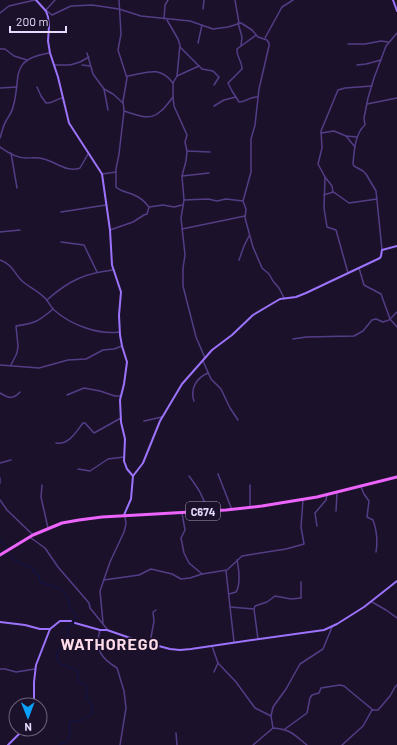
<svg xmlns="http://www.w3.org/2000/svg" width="397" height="745" font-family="Barlow,sans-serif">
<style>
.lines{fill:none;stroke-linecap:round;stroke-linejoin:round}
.stream{stroke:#0c1148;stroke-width:1}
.street{stroke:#543d87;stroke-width:1.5}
.secondary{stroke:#9c73fc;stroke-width:2}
.primary{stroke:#ec64fc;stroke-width:3}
.labels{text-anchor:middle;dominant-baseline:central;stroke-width:3.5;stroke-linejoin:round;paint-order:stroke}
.shield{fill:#1c112a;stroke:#ab9ebe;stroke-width:1}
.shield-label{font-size:11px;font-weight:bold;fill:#e8dafe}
.district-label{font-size:16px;font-weight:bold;letter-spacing:1px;fill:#fedce9;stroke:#1c112a}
</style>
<rect width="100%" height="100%" fill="#1c112a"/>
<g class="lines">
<path class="stream" d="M 0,539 L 14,560 L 33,569 L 34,572 L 39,575 L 40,582 C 52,587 60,585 67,597 C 69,600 69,604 70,607 C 74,615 79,614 73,624 L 69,625 L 67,629 L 68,633 L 65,644 L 57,652 L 57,658 L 59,663 L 78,671 L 78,677 L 79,681 L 85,685 L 87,689 L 86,697 L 91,703 L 93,712 C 89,716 83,721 77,721 C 74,721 72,721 70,722 C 68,729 73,735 67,741 C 65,743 61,743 59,745"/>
<g class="street">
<polyline points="235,0 239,23"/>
<polyline points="203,9 204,0"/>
<polyline points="45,11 55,0"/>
<polyline points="47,11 52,15 71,6 92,5 119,9 141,16 190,21 213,29 228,27 241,23 252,30 258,37 267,40 269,43 269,46 259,89 255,125 251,139 251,172 243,201 246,209 245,218 253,247 262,268 269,274 273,281 279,288 284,298"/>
<polyline points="0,13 9,6 35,0"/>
<polyline points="164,19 165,5 168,0"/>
<polyline points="167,20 178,39 180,45 177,76"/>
<polyline points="238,23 242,37 241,46"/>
<path d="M 256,35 L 237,49 C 236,56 242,61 242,69 L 228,83 L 232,91 L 239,102 C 246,102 251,96 258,97"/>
<polyline points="265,38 282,7 293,0"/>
<polyline points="198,43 202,25"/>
<polyline points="348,44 365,44 381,41 388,42"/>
<polyline points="180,47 202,69 213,71 219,77 214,85"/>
<polyline points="0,49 5,49 14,56 27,60"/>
<polyline points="87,53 93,74 104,89 108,110"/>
<polyline points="55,65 70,65 80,62 89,57"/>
<polyline points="82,65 90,66"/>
<polyline points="357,65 366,64 381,60"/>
<polyline points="199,66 177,76 173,83 173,97 174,106 187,135 185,142 187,151 186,161 182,176 184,200 181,218 185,255 183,268 183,286 196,337 205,358"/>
<path d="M 127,76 C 145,74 158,64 173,83"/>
<path d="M 37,87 L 41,96 L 46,103 C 52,104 56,99 62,98"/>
<polyline points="0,88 17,87"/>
<polyline points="104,89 113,94 123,103"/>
<polyline points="367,104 397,98"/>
<polyline points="214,106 224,100 236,97"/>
<path d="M 124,111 C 151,120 155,121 173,97"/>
<polyline points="321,133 334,131 346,136 357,137"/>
<polyline points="346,136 355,147"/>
<path d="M 0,138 C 2,132 3,126 6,121 C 9,116 12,112 13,107 C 22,77 8,60 49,53"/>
<path d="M 0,147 C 7,152 17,158 26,158 C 32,158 38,157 44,159 C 56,162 67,173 80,168 L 88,154"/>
<polyline points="187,151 210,152"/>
<polyline points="11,153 17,188"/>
<polyline points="102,174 116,172"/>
<polyline points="182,176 209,173"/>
<polyline points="325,177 332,186 333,192"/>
<polyline points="324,195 333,192 335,193 349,203 377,199"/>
<polyline points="184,200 208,199 217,201 226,199 243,201"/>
<polyline points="149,207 163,205 174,207 182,205"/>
<polyline points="61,212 106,205"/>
<polyline points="182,229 245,216"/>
<path d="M 110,230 L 133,222 L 144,215 L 147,214 L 149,207 C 145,202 140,197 134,195 C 128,192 121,192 116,187 L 116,169 L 119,154 L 124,111 L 123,101 L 127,78 L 118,50 L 121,34 L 119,0"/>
<polyline points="0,232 20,230"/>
<polyline points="61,242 84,245 97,272"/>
<path d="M 382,250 L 376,191 L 366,174 L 363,171 L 354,166 L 353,164 C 354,152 355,133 365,125 L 364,118 L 368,98 L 374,78 L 386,46 L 397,33"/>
<path d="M 0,260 C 13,265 13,272 22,281 C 29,287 38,291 45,298 C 48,301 50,306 54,310 C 71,325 98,335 120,332"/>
<polyline points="239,260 244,246 249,236"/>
<polyline points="359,268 364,285 381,294 390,319 397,327"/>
<polyline points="348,273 336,230 327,227 324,208 325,177 318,164 322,148 321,131 338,90 345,88 372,86"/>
<path d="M 47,300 C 68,281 85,273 113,270"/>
<polyline points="293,339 306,337 354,336 363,331 372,320 376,319 383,322 389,320 397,312"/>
<polyline points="203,361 211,379 221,389 230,408 238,420"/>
<polyline points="0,365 39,368 68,360 86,359 103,350 114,349 122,346"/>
<path d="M 11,365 L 17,353 L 18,346 L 16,326 C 35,323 38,322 53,309"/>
<path d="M 0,393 C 8,398 13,400 20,392"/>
<polyline points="67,395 84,388 100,391 115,396 120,396"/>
<path d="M 194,401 C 190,389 196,378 208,373"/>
<polyline points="144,421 162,417"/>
<path d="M 56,443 C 69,445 76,432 83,423 L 85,423 L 94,433 L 121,418"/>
<polyline points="0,463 11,460"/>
<polyline points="78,469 90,471 108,459 124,457"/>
<polyline points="218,474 232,510"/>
<path d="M 189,476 C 198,488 204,497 207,511"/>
<polyline points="0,478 0,483"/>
<polyline points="42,485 41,497 48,528"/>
<path d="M 361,487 L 364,494 L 369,501 L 367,517 L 373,520 C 377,531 378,540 376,552"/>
<polyline points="0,500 7,510 33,535"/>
<polyline points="250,507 250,485"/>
<polyline points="336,511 337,493"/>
<polyline points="182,513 185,530 181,538 184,553 189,563 202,574"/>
<polyline points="317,526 315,513 326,500 327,495"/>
<polyline points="31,538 45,548 58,567 83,596 89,603 90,608 107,629"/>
<polyline points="226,571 234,642"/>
<polyline points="104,580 139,575 151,569 172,574 181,579 190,578 202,574 227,570 242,556 286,549 304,544 301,527 303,500"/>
<path d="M 229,594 L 236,592 C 241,584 239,570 237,560"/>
<polyline points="372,602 386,610 397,618"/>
<polyline points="230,607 254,609 255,606 267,602 275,596 291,599 301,598 301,582"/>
<polyline points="254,609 258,639"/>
<polyline points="103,623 100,591 110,562 124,532 126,524 125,516"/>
<path d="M 100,630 C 94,649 101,658 117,668 L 124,691 L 126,708 L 120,745"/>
<polyline points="150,643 154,621 153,612 156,610"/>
<polyline points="212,646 218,663 214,672"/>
<polyline points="218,663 236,682 255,708 271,716"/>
<polyline points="0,669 5,669 16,672 35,669"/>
<polyline points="273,728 271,716 273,707 286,689 300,664 323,649 332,627"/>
<polyline points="285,729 307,713 310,698 312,695 319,693 321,688 340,685 344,686 373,710"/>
<polyline points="176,733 177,745"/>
<path d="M 253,745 L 273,728 C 291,729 294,735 307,745"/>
<polyline points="342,745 363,726 372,710 378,710 390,696 395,687 397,685"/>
</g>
<g class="secondary">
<polyline points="36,0 46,11 48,17 49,26 48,41 50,53 58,77 69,123 102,174 110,230 112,265 121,292 119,315 120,335 122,346 127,362 124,384 120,400 121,422 125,439 124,461 127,469 133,476"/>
<polyline points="393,0 397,11"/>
<polyline points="124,515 131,499 133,476 143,463 160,421 182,384 212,350 232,335 253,315 280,299 296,297 306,293 380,258 381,256 382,250 397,246"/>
<polyline points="0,622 25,625 40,629 50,629 60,621 71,621"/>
<polyline points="75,623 100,630 107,630 136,640 170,649 180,650 191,649 252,640 324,630 337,624 364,607 397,581"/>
<polyline points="34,705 34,682 36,665 50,629"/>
<polyline points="8,745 24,729"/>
</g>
<polyline class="primary" points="0,555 33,535 62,523 79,520 102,517 226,510 262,506 317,497 397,477"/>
</g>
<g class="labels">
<rect class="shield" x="186" y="502" width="34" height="18" rx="3"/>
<g class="shield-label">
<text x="203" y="511">C674</text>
</g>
<g class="district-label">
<text x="110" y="643">WATHOREGO</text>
</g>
</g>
<g transform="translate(28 717) rotate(179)"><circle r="19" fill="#1c112a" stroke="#6e617f"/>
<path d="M0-3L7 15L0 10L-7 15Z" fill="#0ba1fa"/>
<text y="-6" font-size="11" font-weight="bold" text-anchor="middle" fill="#e8dafe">N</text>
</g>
<path d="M10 26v6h56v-6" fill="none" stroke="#e8dafe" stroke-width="2"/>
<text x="16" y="26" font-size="12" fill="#e8dafe" stroke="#1c112a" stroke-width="3" paint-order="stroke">200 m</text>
</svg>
